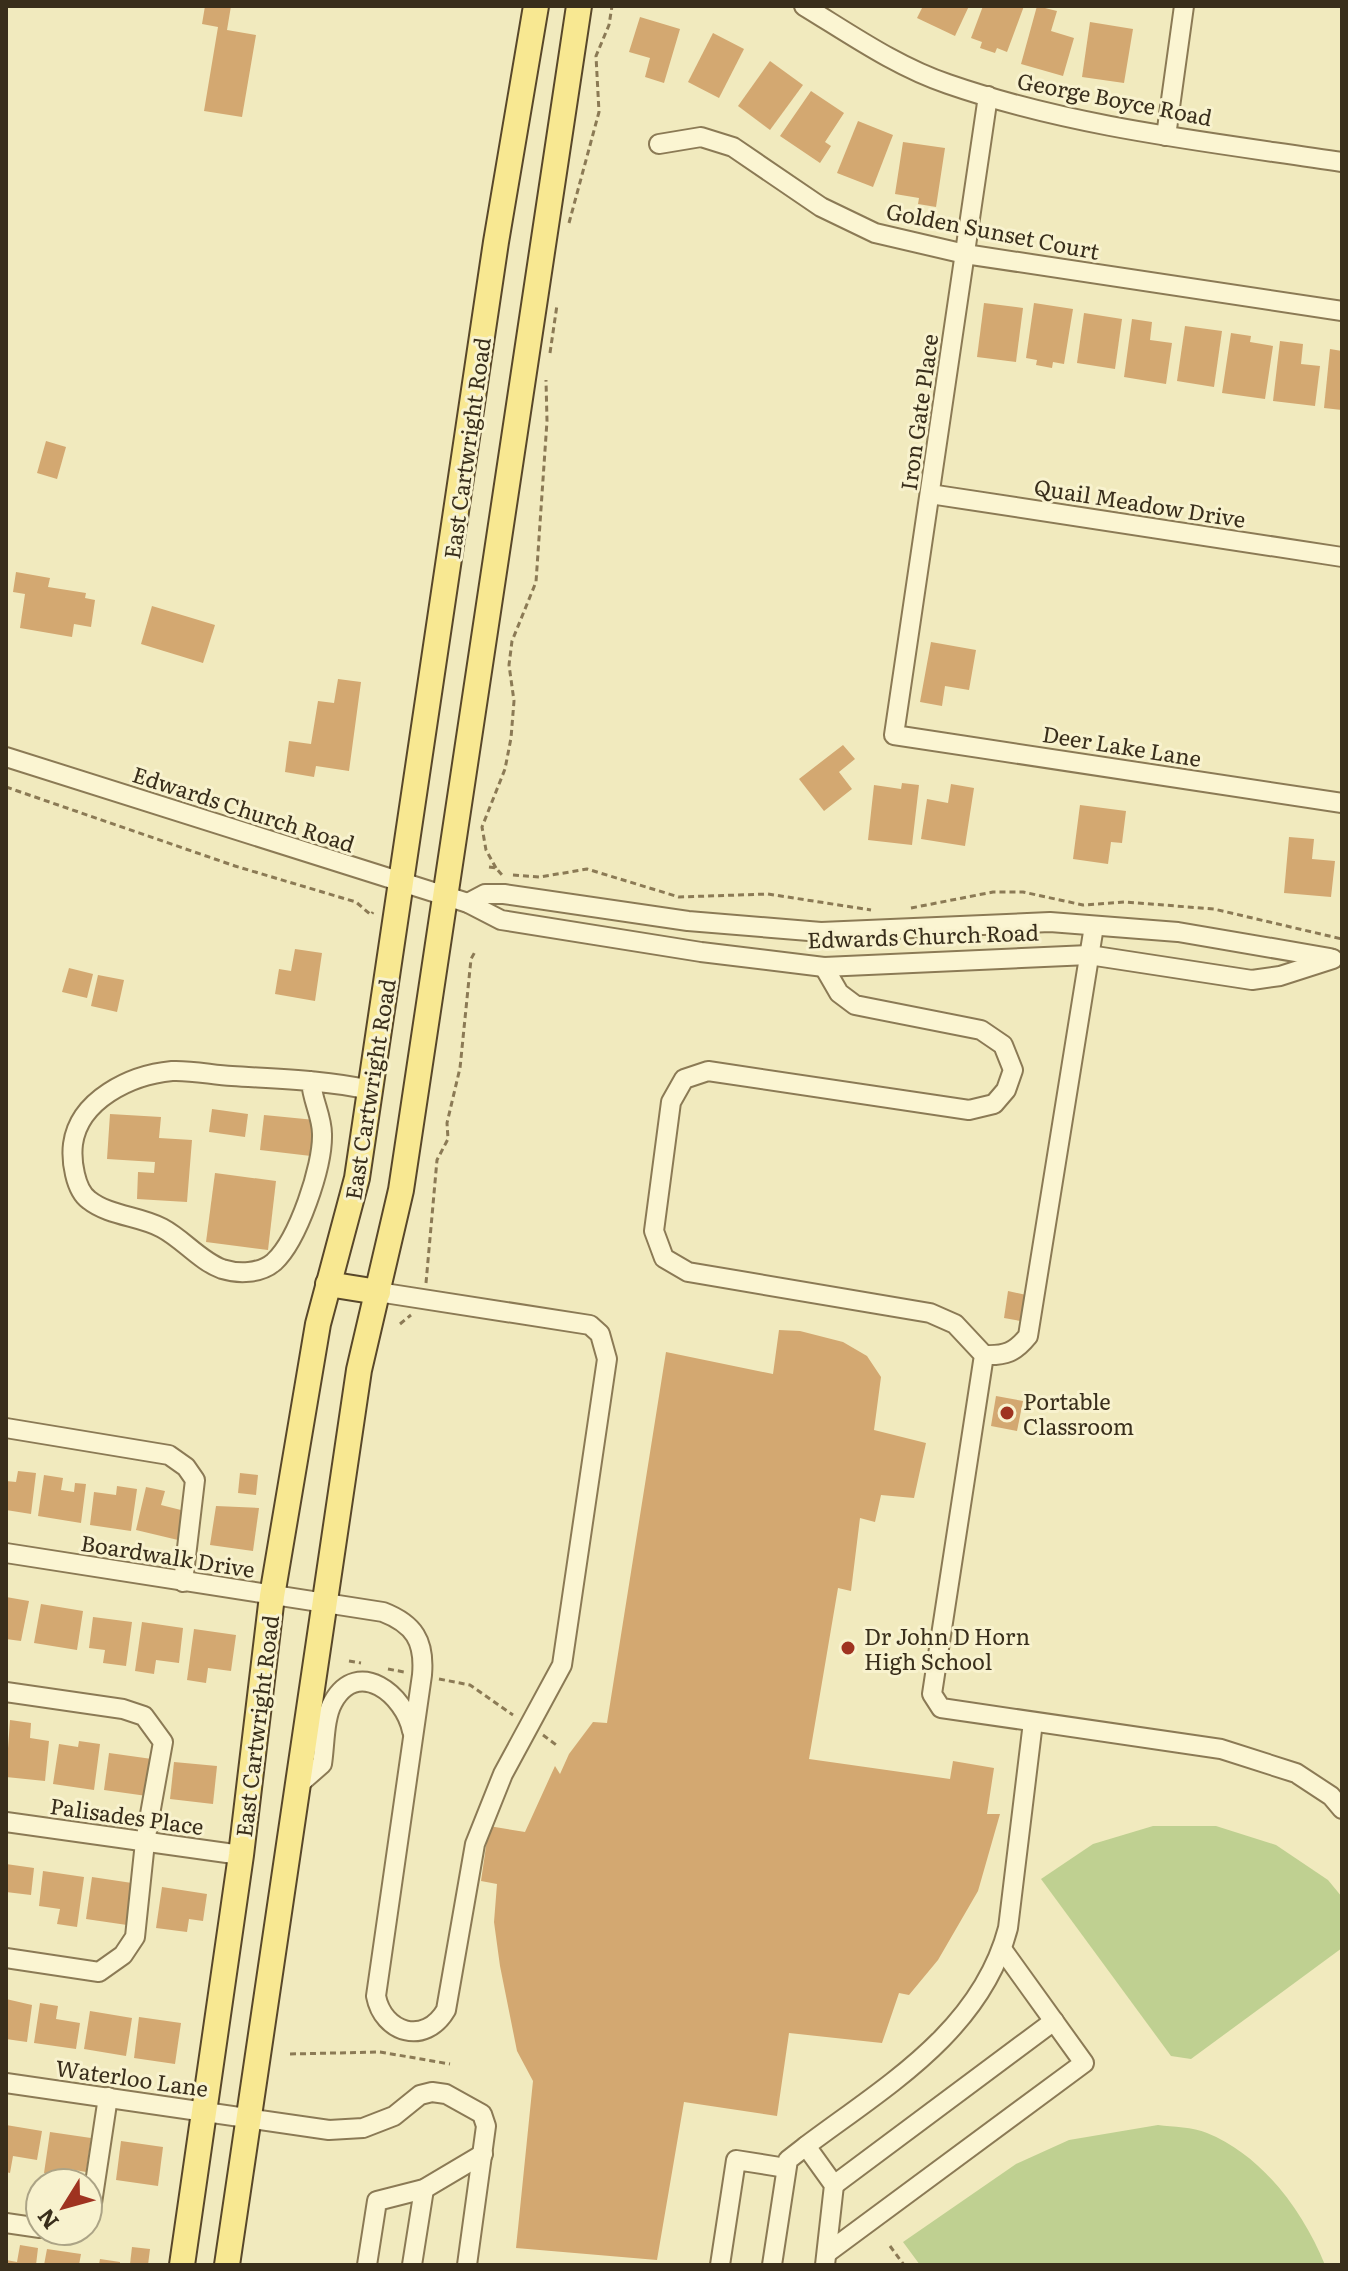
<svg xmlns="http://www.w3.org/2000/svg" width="1348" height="2271" font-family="Literata,serif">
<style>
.green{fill:#bfd091}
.building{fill:#d3a871}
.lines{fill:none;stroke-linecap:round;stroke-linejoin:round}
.minor-casing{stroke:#8b7a55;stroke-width:22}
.major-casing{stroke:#58472a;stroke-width:28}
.path{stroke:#8b7a55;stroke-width:3;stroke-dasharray:6 4;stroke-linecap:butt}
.minor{stroke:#fbf5d2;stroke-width:18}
.major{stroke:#f8e892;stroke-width:24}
.poi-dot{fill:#9f3320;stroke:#f8f2ce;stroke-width:3}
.labels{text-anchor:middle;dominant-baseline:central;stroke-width:6;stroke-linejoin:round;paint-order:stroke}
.street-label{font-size:22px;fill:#392e1b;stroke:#f8f2ce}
.poi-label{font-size:22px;fill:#392e1b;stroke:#f8f2ce;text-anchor:start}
</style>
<rect width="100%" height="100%" fill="#f1eabe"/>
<g class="green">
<polygon points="1153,1826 1216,1826 1276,1845 1328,1880 1342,1897 1342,1948 1191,2059 1171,2056 1041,1879 1093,1844"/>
<path d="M 1158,2125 C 1173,2127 1193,2127 1207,2133 C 1263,2156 1303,2211 1325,2265 L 920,2265 L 903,2242 L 1016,2164 L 1069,2140 Z"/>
</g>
<g class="building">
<polygon points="205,6 231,6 227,30 256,35 242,117 204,111 218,27 202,24"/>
<polygon points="923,6 969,6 955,36 917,18"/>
<polygon points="983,6 1024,6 1007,52 997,48 995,53 980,48 982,42 971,38"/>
<polygon points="1037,6 1057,11 1051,31 1074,38 1063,76 1021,64"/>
<polygon points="640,17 680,29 664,83 645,77 650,58 629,52"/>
<polygon points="1090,22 1133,29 1124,83 1082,77"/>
<polygon points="713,33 744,49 719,98 688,82"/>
<polygon points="770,61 803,85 770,130 738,106"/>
<polygon points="811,91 844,113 825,142 831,146 820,163 780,136"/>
<polygon points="858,121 893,135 873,187 837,173"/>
<polygon points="903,142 945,148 936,207 918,204 919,198 895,194"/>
<polygon points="984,303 1023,308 1016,362 977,357"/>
<polygon points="1034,303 1073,309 1064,364 1053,362 1052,368 1036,365 1037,360 1026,358"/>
<polygon points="1084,313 1122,319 1115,369 1077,363"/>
<polygon points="1132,319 1152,322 1150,340 1172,343 1166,384 1124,377"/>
<polygon points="1185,326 1222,331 1214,387 1177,381"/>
<polygon points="1231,333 1251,336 1250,342 1273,346 1265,399 1222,393"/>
<polygon points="1280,341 1303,344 1301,364 1320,366 1315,406 1273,401"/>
<polygon points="1330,349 1342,351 1342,410 1324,408"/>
<polygon points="46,441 66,447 57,479 37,473"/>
<polygon points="16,572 50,578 48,587 86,593 85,598 95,600 91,627 74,624 72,637 20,628 25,594 13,592"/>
<polygon points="152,606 215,625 203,663 141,644"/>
<polygon points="931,642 976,650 969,690 945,686 942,706 920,702"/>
<polygon points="338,679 361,682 349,771 316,766 314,777 285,772 289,741 311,744 318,701 334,703"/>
<polygon points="843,745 855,759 839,772 852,789 824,811 799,779"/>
<polygon points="902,783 919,785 912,845 868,840 874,785 901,789"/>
<polygon points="951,784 974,788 965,846 921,839 927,799 948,803"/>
<polygon points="1080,805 1126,811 1122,843 1111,842 1108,864 1073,859"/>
<polygon points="1289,837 1314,839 1312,859 1335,861 1331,897 1284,893"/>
<polygon points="295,949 322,953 315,1001 275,994 279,969 291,971"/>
<polygon points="69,968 93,974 87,998 62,992"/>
<polygon points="98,975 124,980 117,1012 91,1006"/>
<polygon points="212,1109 248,1114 245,1137 209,1132"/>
<polygon points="110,1114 161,1117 159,1138 192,1140 187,1202 137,1199 138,1172 154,1173 155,1162 107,1159"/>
<polygon points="264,1115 315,1120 311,1156 260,1150"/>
<polygon points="215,1173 276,1181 268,1250 206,1242"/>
<polygon points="1008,1291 1036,1297 1032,1323 1004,1318"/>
<polygon points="779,1330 800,1331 843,1342 867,1356 881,1377 874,1430 926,1443 914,1498 881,1495 875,1522 860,1518 851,1591 838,1588 809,1759 950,1779 953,1761 994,1768 987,1814 1000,1814 978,1891 938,1960 909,1995 899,1993 882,2043 789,2033 777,2116 684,2102 657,2260 516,2248 533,2081 517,2051 500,1966 494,1922 497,1884 481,1881 489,1826 525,1832 555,1766 560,1774 569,1754 593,1722 607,1723 666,1352 773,1374"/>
<polygon points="996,1396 1023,1401 1017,1431 991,1426"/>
<polygon points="18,1471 36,1473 31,1514 6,1510 6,1481 16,1482"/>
<polygon points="240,1473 258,1475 256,1495 238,1493"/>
<polygon points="44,1475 63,1478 61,1490 74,1492 75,1483 86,1484 81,1523 38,1516"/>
<polygon points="117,1486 137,1489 131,1531 90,1525 94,1492 116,1495"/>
<polygon points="146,1487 165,1491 161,1505 185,1511 178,1540 136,1530"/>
<polygon points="216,1506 259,1508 253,1551 210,1545"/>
<polygon points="6,1597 29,1601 21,1641 6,1639"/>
<polygon points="41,1604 83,1611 77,1650 34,1643"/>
<polygon points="93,1617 132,1622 126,1666 103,1663 105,1650 89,1648"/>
<polygon points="142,1622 183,1628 179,1663 156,1660 154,1674 135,1671"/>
<polygon points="194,1629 236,1635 231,1671 208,1668 206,1683 187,1680"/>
<polygon points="10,1720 31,1723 30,1738 49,1741 45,1781 6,1777"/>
<polygon points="79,1741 100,1744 94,1790 53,1784 59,1744 78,1747"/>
<polygon points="109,1753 152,1759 147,1796 104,1790"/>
<polygon points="174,1762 217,1766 213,1804 170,1799"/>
<polygon points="6,1864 34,1868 31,1895 6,1892"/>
<polygon points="43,1871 84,1877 77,1927 57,1924 60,1909 39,1906"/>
<polygon points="92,1877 132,1883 127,1925 86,1919"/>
<polygon points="162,1887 207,1894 203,1921 189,1919 187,1932 156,1928"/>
<polygon points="6,1999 32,2005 27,2042 6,2039"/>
<polygon points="40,2003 58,2006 56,2019 80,2023 76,2049 34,2043"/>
<polygon points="90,2011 132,2018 126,2056 84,2049"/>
<polygon points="139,2017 181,2023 175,2064 134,2058"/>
<polygon points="6,2125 42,2131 37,2160 13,2156 10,2173 6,2172"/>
<polygon points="50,2132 91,2138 86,2172 69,2169 67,2176 44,2173"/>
<polygon points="121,2141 163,2147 158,2186 116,2180"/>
<polygon points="20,2245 38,2248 36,2265 6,2265 6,2260 17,2262"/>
<polygon points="132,2247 150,2249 148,2265 130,2264"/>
<polygon points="47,2249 81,2254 79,2265 44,2265"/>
<polygon points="100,2259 120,2262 120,2265 99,2265"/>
</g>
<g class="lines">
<g class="minor-casing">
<g id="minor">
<path d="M 804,6 C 850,34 897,67 948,84 C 1075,128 1210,142 1342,162"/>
<polyline points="988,96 894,735 1342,803"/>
<polyline points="1166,136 1184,6"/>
<polyline points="659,144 701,137 733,147 821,207 875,233 965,254 1342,311"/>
<polyline points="930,494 1342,557"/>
<polyline points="6,757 468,903 501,920 701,952 824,967 1089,955 1252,980 1280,976 1333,959"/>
<polyline points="468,903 485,894 504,894 688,921 821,932 1050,922 1178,932 1330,958"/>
<polyline points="824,967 839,993 855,1005 981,1030 1003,1045 1013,1070 1006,1090 994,1104 969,1110 708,1071 684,1079 671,1102 654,1231 664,1258 688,1272 930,1313 955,1324 984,1355 932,1694 941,1708 1221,1749 1296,1773 1331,1796 1342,1809"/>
<path d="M 311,1081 C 312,1100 322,1116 322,1134 C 323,1166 298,1240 274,1262 C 260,1274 238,1274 222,1269 C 200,1261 183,1239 162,1228 C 140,1216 109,1216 89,1200 C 75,1190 71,1160 73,1144 C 79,1100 130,1075 172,1071 C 191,1070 213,1075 232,1076 C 278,1079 325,1080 370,1090"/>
<path d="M 984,1355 C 1006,1356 1015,1352 1028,1336 L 1094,926"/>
<polyline points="6,1428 169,1455 186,1467 195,1480 183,1582"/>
<path d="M 6,1553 L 383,1612 C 414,1624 425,1641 422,1675 L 376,1996 C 383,2033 425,2046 446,2010 L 475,1844 L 503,1774 L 562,1665 L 607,1359 L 600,1334 L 590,1325 L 378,1292"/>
<polyline points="6,1692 123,1709 144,1716 163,1742 145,1842 135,1937 123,1955 99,1972 6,1958"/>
<path d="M 298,1785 L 322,1764 C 325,1745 324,1718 333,1702 C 358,1657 405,1695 412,1731"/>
<polyline points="6,1822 241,1855"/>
<polyline points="6,2083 329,2130 363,2128 394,2116 420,2095 432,2092 446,2094 482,2114 486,2126 467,2265"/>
<polyline points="834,2185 1054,2021"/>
<polyline points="88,2207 92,2203 108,2097"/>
<polyline points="6,2223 40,2228"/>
<polyline points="827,2253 1084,2063 1002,1949"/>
<polyline points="367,2265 377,2201 424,2189 483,2154"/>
<polyline points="412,2265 424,2189"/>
<polyline points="720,2265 736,2160 786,2168"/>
<polyline points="772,2265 788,2160 806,2146"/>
<path d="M 825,2265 L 834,2185 L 806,2146 C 886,2086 981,2031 1008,1928 L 1033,1722"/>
</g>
</g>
<g class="major-casing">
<g id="major">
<polyline points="328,1284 378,1292"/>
<polyline points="182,2265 241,1855 272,1596 318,1324 357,1178 496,242 536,6"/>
<polyline points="227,2265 359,1370 401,1190 579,6"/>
</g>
</g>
<g class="path">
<polyline points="569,223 599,112 596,56 609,25 612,6"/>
<polyline points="550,353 557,305"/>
<polyline points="6,787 235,866 356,902 371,915 373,912"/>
<polyline points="489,867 496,868 502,875"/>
<polyline points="496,868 486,850 482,827 505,769 511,738 514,701 509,665 512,641 536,582 547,421 546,380"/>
<polyline points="513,875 540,877 587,869 679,897 768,894 871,910"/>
<polyline points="911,908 993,892 1023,892 1083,905 1125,902 1214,909 1342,939"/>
<polyline points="426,1283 437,1160 448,1139 447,1123 460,1068 471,959 476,950"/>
<polyline points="400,1324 411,1315"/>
<polyline points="349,1661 361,1663"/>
<polyline points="388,1669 404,1672"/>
<polyline points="439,1679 470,1685 513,1715"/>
<polyline points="543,1735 559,1747"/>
<polyline points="290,2054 380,2052 450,2064"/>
<polyline points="890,2246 904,2265"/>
</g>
<use href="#minor" class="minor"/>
<use href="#major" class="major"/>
</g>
<g class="poi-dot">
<circle cx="1007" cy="1413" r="8"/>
<circle cx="848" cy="1648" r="8"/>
</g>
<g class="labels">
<g class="street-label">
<text transform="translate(1115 98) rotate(11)">George Boyce Road</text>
<text transform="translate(993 230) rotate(11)">Golden Sunset Court</text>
<text transform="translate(918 412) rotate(-82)">Iron Gate Place</text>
<text transform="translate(466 448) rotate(-82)">East Cartwright Road</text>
<text transform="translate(1140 502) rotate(9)">Quail Meadow Drive</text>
<text transform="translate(1122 745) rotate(9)">Deer Lake Lane</text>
<text transform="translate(244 808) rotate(18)">Edwards Church Road</text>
<text transform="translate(923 935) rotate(-2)">Edwards Church Road</text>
<text transform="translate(369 1089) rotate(-81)">East Cartwright Road</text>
<text transform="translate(168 1555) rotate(9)">Boardwalk Drive</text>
<text transform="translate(256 1726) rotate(-83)">East Cartwright Road</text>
<text transform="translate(127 1815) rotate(8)">Palisades Place</text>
<text transform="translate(132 2077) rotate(8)">Waterloo Lane</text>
</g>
<g class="poi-label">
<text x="1023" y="1400">Portable<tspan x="1023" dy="25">Classroom</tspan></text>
<text x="864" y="1635">Dr John D Horn<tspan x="864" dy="25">High School</tspan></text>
</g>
</g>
<rect width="1348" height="2271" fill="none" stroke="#392e1b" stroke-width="16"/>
<g transform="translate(64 2207) rotate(233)"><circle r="38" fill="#f8f2ce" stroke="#aca486" stroke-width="2"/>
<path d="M0-6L14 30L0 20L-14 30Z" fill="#9f3320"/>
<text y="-12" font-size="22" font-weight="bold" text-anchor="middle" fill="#392e1b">N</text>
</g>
</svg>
